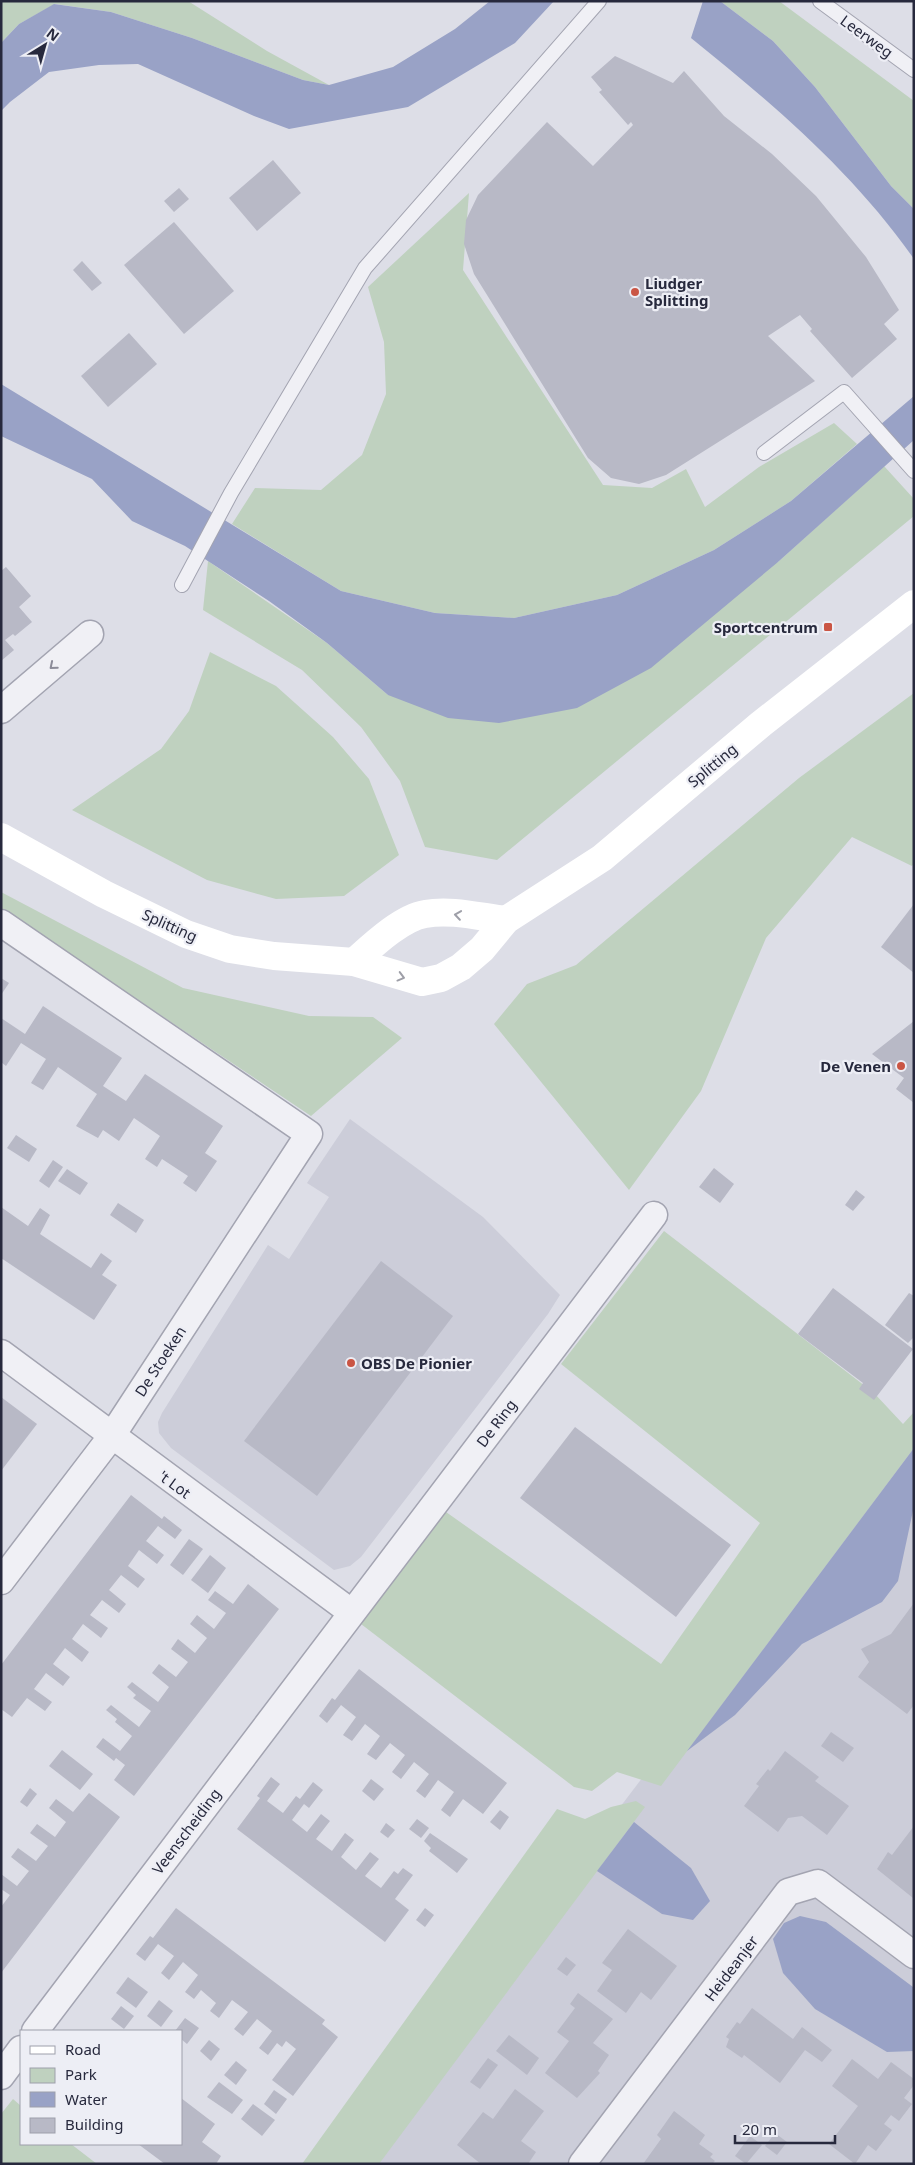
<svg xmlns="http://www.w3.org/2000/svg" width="915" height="2165" font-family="'Noto Sans',sans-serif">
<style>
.built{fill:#cccdd9}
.green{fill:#bfd1bf}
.water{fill:#99a2c6}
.building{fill:#b8b9c6}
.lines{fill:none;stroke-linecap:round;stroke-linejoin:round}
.lane-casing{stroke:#a3a4b1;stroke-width:16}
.street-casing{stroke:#a3a4b1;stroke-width:29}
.lane{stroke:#f0f0f5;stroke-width:14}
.street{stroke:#f0f0f5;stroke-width:26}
.secondary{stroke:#fff;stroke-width:28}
.oneway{stroke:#8c8c99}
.oneway2{stroke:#9e9fa8}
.poi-dot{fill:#ca5544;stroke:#edeef5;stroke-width:2}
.labels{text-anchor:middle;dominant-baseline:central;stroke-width:4.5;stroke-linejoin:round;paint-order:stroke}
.street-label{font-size:15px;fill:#27293d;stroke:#edeef5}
.poi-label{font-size:15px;font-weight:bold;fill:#27293d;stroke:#edeef5;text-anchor:start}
</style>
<rect width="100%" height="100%" fill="#dddee7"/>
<g class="built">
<polygon points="350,1119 483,1217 560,1295 548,1314 361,1557 350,1566 334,1570 171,1448 159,1433 158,1422 162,1413 268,1245 289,1259 329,1197 307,1183"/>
<polygon points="914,1420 914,2164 349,2164"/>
</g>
<g class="green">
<polygon points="1,1 188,1 267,51 329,85 303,80 192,38 111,12 55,4 19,24 1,43"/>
<polygon points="720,1 779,1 914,101 914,209 891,186 815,87 773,41"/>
<polygon points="469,193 463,270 603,485 652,488 686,469 705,507 759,467 834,423 857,444 791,501 714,550 617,595 514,618 435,613 341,591 232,524 255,488 321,490 362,455 386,394 384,342 368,287"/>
<polygon points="884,466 914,499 914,516 497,860 425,847 400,781 361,727 302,670 203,610 208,561 327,643 388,695 778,562"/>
<polygon points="210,652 276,686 333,737 369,779 399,855 344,896 276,899 207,880 72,810 161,749 189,711"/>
<polygon points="914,693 914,863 912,866 852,837 766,938 701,1091 629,1190 494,1024 527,984 576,965 799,778"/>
<polygon points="1,892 183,988 309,1016 373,1017 402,1038 311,1116 1,908"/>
<polygon points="664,1231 874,1393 903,1424 914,1412 914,1448 661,1786 617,1772 592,1791 574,1787 361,1624 446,1512 661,1664 760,1523 561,1364"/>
<polygon points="636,1801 645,1807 379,2164 302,2164 557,1809 585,1819 611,1807"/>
<polygon points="13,2099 21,2106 21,2144 71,2144 97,2164 1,2164 1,2114"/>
</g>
<g class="water">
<polygon points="490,1 554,1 515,43 408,107 289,129 254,116 138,64 99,65 49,72 10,102 1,111 1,43 19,24 54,4 111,12 192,38 303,80 329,85 393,67 455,29"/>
<path d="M 703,1 L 720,1 L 773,41 L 815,87 L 891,186 L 914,209 L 914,259 C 853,172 773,104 691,38 Z"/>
<polygon points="1,384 341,591 435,613 514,618 617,595 714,550 791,501 914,396 914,440 778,562 651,668 577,708 499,723 448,718 388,695 327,643 269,601 185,546 132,521 92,479 1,436"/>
<polygon points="914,1448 914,1506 898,1581 882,1602 802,1644 735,1715 687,1751"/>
<polygon points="634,1822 691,1868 710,1901 693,1920 662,1914 597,1871"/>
<polygon points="800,1916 826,1922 913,1987 914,2051 887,2052 815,2009 783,1973 773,1939 784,1923"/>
</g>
<g class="building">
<polygon points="615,56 673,83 684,71 724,116 772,154 816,196 866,257 899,310 884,324 897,339 852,378 810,331 812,329 800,315 768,336 815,381 666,475 639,484 611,478 588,458 474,274 464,244 466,220 478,195 547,122 593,166 633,125 631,122 628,125 599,92 602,90 591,77"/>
<polygon points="273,160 301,193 257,231 229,198"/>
<polygon points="179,188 189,199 174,212 164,201"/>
<polygon points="174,222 234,291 184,334 124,265"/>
<polygon points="82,261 102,283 92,291 73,270"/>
<polygon points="129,333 157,364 108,407 81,376"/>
<polygon points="6,567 31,596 19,607 32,622 15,636 13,634 5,640 14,650 1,661 1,571"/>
<polygon points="914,904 914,973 881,947"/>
<polygon points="1,978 9,983 1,995"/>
<polygon points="43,1006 122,1058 103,1086 126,1101 145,1074 223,1126 205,1153 217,1161 196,1192 183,1183 188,1176 162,1159 157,1167 145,1159 160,1136 134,1118 119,1141 103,1130 98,1138 76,1126 97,1094 58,1067 43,1090 31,1083 46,1059 21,1043 6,1066 1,1062 1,1018 25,1034"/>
<polygon points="914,1021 914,1103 896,1089 904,1078 872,1054"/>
<polygon points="16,1135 37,1149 29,1162 7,1148"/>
<polygon points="53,1160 63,1167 49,1188 39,1181"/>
<polygon points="714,1168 734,1184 720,1203 699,1187"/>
<polygon points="67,1169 88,1183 80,1195 58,1181"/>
<polygon points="856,1190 865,1197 853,1211 845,1205"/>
<polygon points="118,1203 144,1220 136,1233 110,1215"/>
<polygon points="1,1207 28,1226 40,1208 50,1215 40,1234 91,1268 101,1253 112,1261 102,1275 117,1285 94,1320 1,1258"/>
<polygon points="381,1261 453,1316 317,1496 244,1441"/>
<polygon points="833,1288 913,1349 874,1400 859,1389 863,1383 798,1334"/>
<polygon points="909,1293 914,1296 914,1337 908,1343 885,1325"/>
<polygon points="1,1397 37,1424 1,1471"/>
<polygon points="575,1427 731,1545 676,1617 520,1498"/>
<polygon points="131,1495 162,1519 164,1516 182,1530 175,1539 158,1526 146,1541 164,1555 157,1564 139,1550 128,1566 145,1579 138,1588 121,1575 109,1590 126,1604 119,1613 102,1600 90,1615 108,1628 101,1638 83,1624 72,1639 89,1652 82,1662 65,1648 53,1664 70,1677 63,1686 46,1673 34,1689 52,1702 45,1711 27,1698 12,1717 1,1709 1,1665"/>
<polygon points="189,1539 203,1549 183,1575 170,1565"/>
<polygon points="210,1555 226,1568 208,1593 191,1580"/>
<polygon points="248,1584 279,1609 134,1796 114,1780 125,1765 116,1758 114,1761 96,1747 103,1738 120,1751 132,1736 115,1722 117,1719 106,1710 111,1705 139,1727 151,1711 133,1698 136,1695 127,1687 132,1682 158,1702 169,1687 152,1673 159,1664 176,1677 188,1662 171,1649 178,1639 195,1653 207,1638 190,1624 197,1615 214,1629 226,1613 208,1600 215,1591 233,1604"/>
<polygon points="914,1603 914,1705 907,1714 858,1677 869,1662 861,1649 891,1634"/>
<polygon points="359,1669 507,1783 483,1814 463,1799 450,1817 441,1810 454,1792 438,1780 425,1798 416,1791 429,1774 414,1762 401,1779 392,1772 405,1755 390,1743 376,1760 367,1754 380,1736 365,1724 352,1741 343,1735 356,1717 341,1705 327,1723 319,1716 332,1698 335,1700"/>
<polygon points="831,1732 854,1748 843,1762 821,1746"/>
<polygon points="62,1750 93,1774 80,1790 49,1766"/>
<polygon points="785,1751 819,1777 815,1781 849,1806 827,1835 802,1816 788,1818 778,1832 744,1806 759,1786 756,1784 768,1769 770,1771"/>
<polygon points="271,1777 280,1784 267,1801 283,1813 296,1796 300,1799 313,1782 323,1790 309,1808 304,1804 292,1820 307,1832 321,1814 330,1821 316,1839 332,1851 345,1833 354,1840 341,1857 356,1870 370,1852 379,1859 365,1876 381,1888 394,1871 398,1874 403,1868 413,1875 395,1899 409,1910 385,1942 237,1829 260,1798 257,1796"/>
<polygon points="371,1779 384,1789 374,1801 362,1791"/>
<polygon points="30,1788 37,1794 27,1807 20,1802"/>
<polygon points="89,1793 120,1817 1,1973 1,1907 10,1895 1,1889 1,1874 17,1886 29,1871 11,1857 18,1848 36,1861 48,1846 30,1833 37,1824 55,1837 66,1822 49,1808 56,1799 73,1812"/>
<polygon points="500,1810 509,1817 500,1830 490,1822"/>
<polygon points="417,1819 429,1828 421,1838 409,1829"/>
<polygon points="386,1823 395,1830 388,1838 380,1832"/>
<polygon points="914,1826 914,1896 913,1898 877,1869 888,1852 892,1855"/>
<polygon points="430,1833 468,1859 457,1873 429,1851 431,1848 424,1841"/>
<polygon points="176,1908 325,2020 322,2024 338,2037 293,2096 272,2080 296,2049 286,2041 282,2047 277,2043 268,2055 259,2048 272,2031 257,2019 243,2036 234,2029 248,2012 232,2000 219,2018 210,2011 216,2003 201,1990 194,1999 185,1992 198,1975 183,1962 169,1980 161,1973 174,1956 158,1944 145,1961 136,1954 150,1936 153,1938"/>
<polygon points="425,1908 434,1915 425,1927 416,1920"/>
<polygon points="628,1929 677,1966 651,2000 641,1992 626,2013 597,1991 612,1970 602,1963"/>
<polygon points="566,1957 576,1965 567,1976 557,1969"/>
<polygon points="128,1977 148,1992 136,2008 116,1993"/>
<polygon points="578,1993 613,2019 593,2043 609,2055 598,2071 600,2073 577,2098 545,2073 569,2041 557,2032 575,2008 570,2004"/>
<polygon points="159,2000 173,2011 161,2027 147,2016"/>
<polygon points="121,2006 134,2016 124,2029 111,2019"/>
<polygon points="752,2008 793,2039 802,2027 832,2050 822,2062 805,2050 780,2083 744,2055 742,2058 726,2047 729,2039 726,2037 737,2022 740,2024"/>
<polygon points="185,2018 199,2028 187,2044 181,2039 181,2031 175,2031"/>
<polygon points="509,2035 539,2058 527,2075 496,2051"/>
<polygon points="209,2040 220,2049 211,2061 200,2051"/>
<polygon points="488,2058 498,2065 480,2089 470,2082"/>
<polygon points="852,2059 878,2079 891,2062 914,2079 914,2085 904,2098 912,2104 899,2121 891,2115 884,2124 892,2130 876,2151 868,2145 855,2164 829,2144 858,2106 832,2086"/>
<polygon points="236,2061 247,2070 236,2085 224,2075"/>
<polygon points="219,2082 243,2100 232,2114 207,2097"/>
<polygon points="515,2089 544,2111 521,2141 536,2152 528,2164 481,2164 457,2145 483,2112 493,2119"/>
<polygon points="274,2090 287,2099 276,2114 264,2104"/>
<polygon points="181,2098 215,2124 202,2142 221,2156 216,2164 165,2164 138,2144 181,2144"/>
<polygon points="253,2104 275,2120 262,2136 241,2119"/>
<polygon points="674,2111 705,2135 699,2144 713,2154 710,2157 715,2161 712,2164 643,2164 661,2139 657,2135"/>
<polygon points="775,2133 787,2142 777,2155 765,2146"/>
<polygon points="750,2136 762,2145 746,2164 735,2156"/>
</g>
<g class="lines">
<g class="lane-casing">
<g id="lane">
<polyline points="820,1 914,70"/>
<polyline points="764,453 844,392 914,471"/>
<polyline points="182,585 231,493 365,268 599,1"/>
</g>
</g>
<g class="street-casing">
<g id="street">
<polyline points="1,710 90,634"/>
<polyline points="1,923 309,1134 111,1437 1,1581"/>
<polyline points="1,1353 351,1612"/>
<polyline points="35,2031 654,1215"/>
<polyline points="1,2076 21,2049"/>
<polyline points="582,2164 788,1892 818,1883 914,1955"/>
</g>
</g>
<use href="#lane" class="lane"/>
<use href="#street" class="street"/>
<g class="secondary">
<polyline points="1,837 104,894 186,934 230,949 274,956 354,962 422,982 441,978 461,967 482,949 506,920 602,858 761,724 914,604"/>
<path d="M 354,962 C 372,946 401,918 425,914 C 451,909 480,917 506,920"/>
</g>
</g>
<defs><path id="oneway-chevron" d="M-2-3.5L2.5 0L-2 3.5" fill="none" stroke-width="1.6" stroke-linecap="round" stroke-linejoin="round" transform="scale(1.25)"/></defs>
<use class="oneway" href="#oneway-chevron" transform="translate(53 666) rotate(140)"/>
<g class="oneway2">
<use href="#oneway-chevron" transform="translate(458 915) rotate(-172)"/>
<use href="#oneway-chevron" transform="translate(401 977) rotate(15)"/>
</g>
<g class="poi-dot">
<circle cx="635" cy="292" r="5"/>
<rect x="823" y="622" width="10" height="10" rx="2.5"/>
<circle cx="901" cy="1066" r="5"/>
<circle cx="351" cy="1363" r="5"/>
</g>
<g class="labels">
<g class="street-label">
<text transform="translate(867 36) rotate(36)">Leerweg</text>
<text transform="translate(712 765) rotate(-40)">Splitting</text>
<text transform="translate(170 925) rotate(24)">Splitting</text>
<text transform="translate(160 1361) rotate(-57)">De Stoeken</text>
<text transform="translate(496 1423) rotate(-53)">De Ring</text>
<text transform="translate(175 1484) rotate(36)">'t Lot</text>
<text transform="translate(186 1831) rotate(-53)">Veenscheiding</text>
<text transform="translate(731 1968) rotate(-53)">Heideanjer</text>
</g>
<g class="poi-label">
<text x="645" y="283">Liudger<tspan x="645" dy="17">Splitting</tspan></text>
<text x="818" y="627" text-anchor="end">Sportcentrum</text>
<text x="891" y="1066" text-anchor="end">De Venen</text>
<text x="361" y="1363">OBS De Pionier</text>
</g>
</g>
<rect width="915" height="2165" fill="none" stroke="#27293d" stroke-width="5"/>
<rect x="20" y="2030" width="162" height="115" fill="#edeef5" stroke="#9e9fab"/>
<rect x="30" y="2046" width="25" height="8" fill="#ffffff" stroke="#9e9fab"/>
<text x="65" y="2055" font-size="15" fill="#27293d">Road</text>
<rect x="30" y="2068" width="25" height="15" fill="#bfd1bf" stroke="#9e9fab"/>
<text x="65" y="2080" font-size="15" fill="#27293d">Park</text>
<rect x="30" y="2092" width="25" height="15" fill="#99a2c6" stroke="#9e9fab"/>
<text x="65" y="2105" font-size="15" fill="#27293d">Water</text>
<rect x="30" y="2118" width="25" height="15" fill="#b8b9c6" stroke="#9e9fab"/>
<text x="65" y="2130" font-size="15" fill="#27293d">Building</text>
<g transform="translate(45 45) rotate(37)" stroke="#edeef5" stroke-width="4" paint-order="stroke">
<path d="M0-4L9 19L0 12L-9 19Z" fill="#27293d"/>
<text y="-8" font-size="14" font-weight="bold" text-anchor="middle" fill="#27293d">N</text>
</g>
<path d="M735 2135v8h100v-8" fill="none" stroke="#27293d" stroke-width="2.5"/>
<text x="742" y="2135" font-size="15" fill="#27293d" stroke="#edeef5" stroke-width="4" paint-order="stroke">20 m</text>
</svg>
